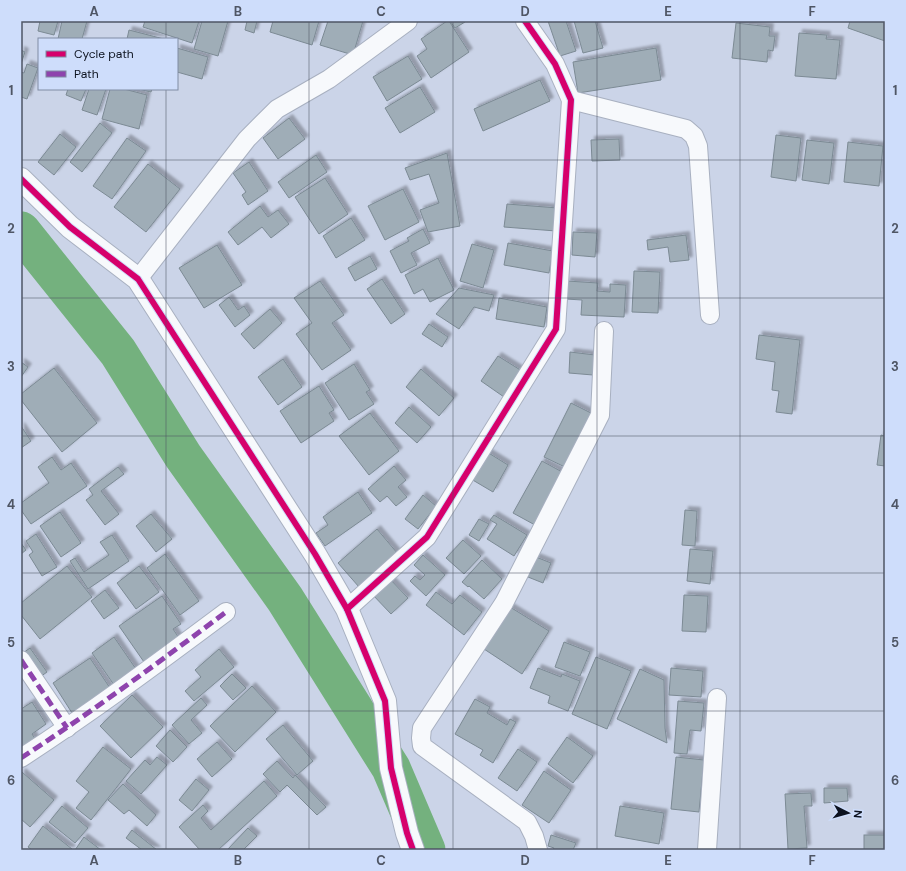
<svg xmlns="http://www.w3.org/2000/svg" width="906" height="871" font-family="'DM Sans',sans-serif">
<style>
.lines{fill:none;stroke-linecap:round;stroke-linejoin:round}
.river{stroke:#74b17e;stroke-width:39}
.building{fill:#9fadb7;stroke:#7c8a94;filter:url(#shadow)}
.minor-casing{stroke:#a8b0c0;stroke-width:20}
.tertiary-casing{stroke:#a8b0c0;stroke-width:24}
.minor{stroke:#f7f9fc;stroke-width:18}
.tertiary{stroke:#f7f9fc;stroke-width:22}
.quiet{stroke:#8e44ad;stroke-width:5;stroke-dasharray:10 5;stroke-linecap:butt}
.cycleway-casing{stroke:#ceddfb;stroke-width:8}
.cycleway{stroke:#d6006c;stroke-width:6}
.grid{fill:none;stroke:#4f5665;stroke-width:1;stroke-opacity:0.55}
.neatline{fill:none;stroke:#4f5665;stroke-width:1.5}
.grid-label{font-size:13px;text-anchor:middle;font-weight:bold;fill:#4f5665}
</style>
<defs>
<filter id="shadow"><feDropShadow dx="3.5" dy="-3.5" stdDeviation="1" flood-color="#0004"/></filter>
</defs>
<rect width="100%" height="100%" fill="#cbd4e8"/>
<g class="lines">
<polyline class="river" points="21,231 118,352 183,456 285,599 391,768 426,850"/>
</g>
<g class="building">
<polygon points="40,21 58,21 54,35 38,31"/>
<polygon points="62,21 87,21 82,39 58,39"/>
<polygon points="145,21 199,21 192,43 143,27"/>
<polygon points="202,21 228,21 218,56 194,49"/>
<polygon points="247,21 257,21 254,33 245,30"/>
<polygon points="273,21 319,21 312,45 270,32"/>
<polygon points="328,21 363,21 353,55 320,45"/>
<polygon points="447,21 449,21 469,52 431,78 417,56 427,49 421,39"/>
<polygon points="450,21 465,21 465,22 455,28"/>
<polygon points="548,21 566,21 576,51 560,56"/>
<polygon points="574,21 595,21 603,48 583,53"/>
<polygon points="850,21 885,21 885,41 848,28"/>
<polygon points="736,23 770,27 769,36 775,36 773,51 768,50 767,62 732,58"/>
<polygon points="129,30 164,39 127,39"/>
<polygon points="799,33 827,35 826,39 840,40 836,79 795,76"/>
<polygon points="177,48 208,57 202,79 177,72"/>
<polygon points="656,48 661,80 578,93 573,62"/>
<polygon points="21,50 25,52 21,64"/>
<polygon points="408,56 422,79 387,101 373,77"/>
<polygon points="27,64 38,68 27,99 21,97 21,72 24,73"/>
<polygon points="540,80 550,101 483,131 474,109"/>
<polygon points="420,87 435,112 400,133 385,108"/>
<polygon points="68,89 86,89 81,101 66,95"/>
<polygon points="89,89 106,89 97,115 82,110"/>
<polygon points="110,89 124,89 147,95 139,129 102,119"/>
<polygon points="138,89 152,89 151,92"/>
<polygon points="289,118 305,139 278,159 263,138"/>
<polygon points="100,123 112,133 82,172 70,162"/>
<polygon points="60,134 76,147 54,175 38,162"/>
<polygon points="776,135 801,138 796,181 771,177"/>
<polygon points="127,138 146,151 112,199 93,186"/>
<polygon points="619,139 620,160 592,161 591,140"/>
<polygon points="807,140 834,143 829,184 802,180"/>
<polygon points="848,142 883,146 879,186 844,182"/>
<polygon points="447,153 460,226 428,232 420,210 439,203 429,174 410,180 405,168"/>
<polygon points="316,155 327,172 289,198 278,182"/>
<polygon points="249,162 268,191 248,205 242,195 246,192 233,173"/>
<polygon points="148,164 180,189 146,232 114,207"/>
<polygon points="325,178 348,214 319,234 295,197"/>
<polygon points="403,189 419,222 385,240 368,206"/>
<polygon points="507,204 558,208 556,231 504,227"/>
<polygon points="260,206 268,217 278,210 289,224 271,238 262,227 238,245 228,232"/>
<polygon points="351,218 365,240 336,258 323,236"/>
<polygon points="423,229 430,243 411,253 417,265 401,273 390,251 409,241 407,238"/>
<polygon points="573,232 597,233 595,257 572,255"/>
<polygon points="686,235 689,260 670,262 668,247 648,250 647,240"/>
<polygon points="508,243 553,251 549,273 504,265"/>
<polygon points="472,244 494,250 483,288 460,281"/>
<polygon points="217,245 242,285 204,308 179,268"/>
<polygon points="370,256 377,269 355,281 348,268"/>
<polygon points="438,258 454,290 430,302 423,289 414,294 405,275"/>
<polygon points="634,271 660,272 658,313 632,312"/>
<polygon points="382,279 405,314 391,324 367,289"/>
<polygon points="320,281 344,315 332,323 351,350 322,370 296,334 312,323 294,298"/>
<polygon points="567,281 598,283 597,291 610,292 610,284 626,285 624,317 581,315 582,300 566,299"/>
<polygon points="459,288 494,295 489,311 474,307 459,329 436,314"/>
<polygon points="229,297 238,310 244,306 250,315 235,327 219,305"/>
<polygon points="499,298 547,307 544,327 496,319"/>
<polygon points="270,309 282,323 254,349 241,334"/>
<polygon points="429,324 448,337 442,347 422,334"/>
<polygon points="759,335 800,340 792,414 776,412 779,391 772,390 775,362 756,359"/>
<polygon points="570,352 595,355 593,375 569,373"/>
<polygon points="498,356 522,371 504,397 481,381"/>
<polygon points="283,359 302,387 278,405 258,377"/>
<polygon points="21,362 28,367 21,377"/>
<polygon points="354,364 370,390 366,392 374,404 349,420 325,383"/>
<polygon points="54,368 97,423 62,452 21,400 21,394"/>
<polygon points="421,369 454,398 439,416 406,387"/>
<polygon points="319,386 334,410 329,413 334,421 301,443 280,411"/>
<polygon points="571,403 593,414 567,468 544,457"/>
<polygon points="409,407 431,427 417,443 395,423"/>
<polygon points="370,413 399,451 369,475 339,436"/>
<polygon points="21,426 31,441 21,448"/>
<polygon points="881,435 885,436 885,466 877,465"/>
<polygon points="487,452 508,465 493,492 471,479"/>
<polygon points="52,457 61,470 71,463 87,486 31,524 21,510 21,503 49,483 38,467"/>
<polygon points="542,461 564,473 535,525 513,513"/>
<polygon points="394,466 406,480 398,487 407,497 396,506 387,496 380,502 368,489"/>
<polygon points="118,467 124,474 101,491 119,514 105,525 86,500 93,495 89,489"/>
<polygon points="358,492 372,513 325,546 316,533 328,525 323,517"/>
<polygon points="423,495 436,506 418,529 405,519"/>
<polygon points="685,510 697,511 695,546 682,545"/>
<polygon points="60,512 81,543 61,557 40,526"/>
<polygon points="151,514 172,539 156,552 136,526"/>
<polygon points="494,515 527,535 514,556 487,539 497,524 490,520"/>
<polygon points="479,519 489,524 479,541 469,535"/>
<polygon points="377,529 398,554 359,587 338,563"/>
<polygon points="36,534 57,567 42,576 29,555 33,552 26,541"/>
<polygon points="112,535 129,561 88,589 70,561 75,558 84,572 109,555 100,542"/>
<polygon points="463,540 481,556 464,574 446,558"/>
<polygon points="21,543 26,550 21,554"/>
<polygon points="690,549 713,551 710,584 687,581"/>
<polygon points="165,554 199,601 180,615 147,568"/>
<polygon points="423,555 445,575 426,596 410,581 415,576 420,580 425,575 414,565"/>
<polygon points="536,557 551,563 543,583 528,577"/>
<polygon points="482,560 502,579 484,599 469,586 468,587 462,582"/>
<polygon points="67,566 92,597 40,639 21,615 21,603"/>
<polygon points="139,566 159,592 136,609 117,583"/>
<polygon points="388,577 408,598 391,614 371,593"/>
<polygon points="105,590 119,608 104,619 91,601"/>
<polygon points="436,592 452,604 460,595 482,612 464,635 426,605"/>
<polygon points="684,595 708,596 706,632 682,631"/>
<polygon points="162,596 181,624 173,629 179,638 144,662 119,626"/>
<polygon points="510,607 549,631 522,674 484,649"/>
<polygon points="114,637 136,669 114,685 92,653"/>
<polygon points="564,642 590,652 580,676 555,667"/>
<polygon points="30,648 47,672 40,677 23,653"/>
<polygon points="219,649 234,667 194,701 185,691 201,677 195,670"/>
<polygon points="596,657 631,671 607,729 572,714"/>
<polygon points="90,658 110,688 72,713 53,683"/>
<polygon points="538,668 561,677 562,674 580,681 568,711 548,703 550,696 530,688"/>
<polygon points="671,668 703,671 701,697 669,695"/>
<polygon points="640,669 664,680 665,728 667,743 617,719"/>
<polygon points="232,674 246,688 233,700 220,686"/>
<polygon points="252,686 276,712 235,752 210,726"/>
<polygon points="132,695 163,727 131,758 100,726"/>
<polygon points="201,698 207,705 191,720 202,733 189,744 172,725"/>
<polygon points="475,699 490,707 487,713 507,725 510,719 516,722 493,763 480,755 483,750 455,734"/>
<polygon points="678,701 704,703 701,731 690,730 687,754 674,753"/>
<polygon points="32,702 46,724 32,734 38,743 21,753 21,709"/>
<polygon points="283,725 313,761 297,775 266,739"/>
<polygon points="170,730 187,747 173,762 156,746"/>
<polygon points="567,737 593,756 573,783 548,764"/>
<polygon points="217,742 232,759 212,777 197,759"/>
<polygon points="103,747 131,769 91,820 76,808 89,792 76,781"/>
<polygon points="518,749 537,762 517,791 498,778"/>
<polygon points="157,757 167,765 141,794 126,781 145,760 150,765"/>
<polygon points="676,757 704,760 699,812 671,809"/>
<polygon points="277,761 293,778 295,775 326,807 317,815 287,785 280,792 263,774"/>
<polygon points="544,771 571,790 549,823 522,805"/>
<polygon points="22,772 54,800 30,827 21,819 21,774"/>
<polygon points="196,779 209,790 192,811 179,800"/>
<polygon points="264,781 277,796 218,850 200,850 179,827 203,805 208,811 201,818 211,830"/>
<polygon points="123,784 156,815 147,826 129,810 124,814 108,800"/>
<polygon points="824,788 847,788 848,801 824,803"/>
<polygon points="811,793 812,806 804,806 807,848 788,849 785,794"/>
<polygon points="62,806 88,828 75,843 49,822"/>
<polygon points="620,806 664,813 659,844 615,836"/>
<polygon points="43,826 72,849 71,850 32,850 28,847"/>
<polygon points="248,828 257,836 243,850 227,850"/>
<polygon points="132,830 157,850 142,850 126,838"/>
<polygon points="551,835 576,843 573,850 553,850 554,848 548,846"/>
<rect x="864" y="835" width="21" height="15"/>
<polygon points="84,837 101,850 75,850"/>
</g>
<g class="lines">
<g class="minor-casing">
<g id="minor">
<polyline points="571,100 686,129 694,136 698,146 710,315"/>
<polyline points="138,279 247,139 277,109 329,79 408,21"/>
<polyline points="347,609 427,537 556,329 571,100 555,64 525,21"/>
<polyline points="21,660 67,728"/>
<path d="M 21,758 C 92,712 159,662 226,612"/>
<polyline points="538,850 534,836 527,822 422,746 421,738 422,728 504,603 600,415 604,331"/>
<polyline points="707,850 717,698"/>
</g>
</g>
<g class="tertiary-casing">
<polyline id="tertiary" points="21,179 70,227 138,279 315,554 347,609 385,701 391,768 407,833 413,850"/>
</g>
<use href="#minor" class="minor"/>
<use href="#tertiary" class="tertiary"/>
<g class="quiet">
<polyline points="21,660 67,728"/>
<path d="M 21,758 C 92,712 159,662 226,612"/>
</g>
<g class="cycleway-casing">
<g id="cycleway">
<polyline points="21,179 70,227 138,279 315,554 347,609 385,701 391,768 407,833 413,850"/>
<polyline points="347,609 427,537 556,329 571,100 555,64 525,21"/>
</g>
</g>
<use href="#cycleway" class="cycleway"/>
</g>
<path class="grid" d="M 166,21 L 166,39M 309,21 L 309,850M 453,21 L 453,850M 597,21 L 597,850M 740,21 L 740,850M 166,89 L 166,850M 21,160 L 885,160M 21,298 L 885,298M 21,436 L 885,436M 21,573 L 885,573M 21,711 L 885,711"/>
<rect width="906" height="871" fill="none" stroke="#ceddfb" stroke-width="44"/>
<rect x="38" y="38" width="140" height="52" fill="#ceddfb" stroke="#808ca3"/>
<rect x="46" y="51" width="20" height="6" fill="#d6006c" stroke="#808ca3"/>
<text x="74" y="58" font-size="12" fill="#0c121f">Cycle path</text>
<rect x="46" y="71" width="20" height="6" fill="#8e44ad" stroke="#808ca3"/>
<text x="74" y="78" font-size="12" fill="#0c121f">Path</text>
<g transform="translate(848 813) rotate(96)" stroke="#ceddfb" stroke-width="3" paint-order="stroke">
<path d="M0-3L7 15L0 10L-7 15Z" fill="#0c121f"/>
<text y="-6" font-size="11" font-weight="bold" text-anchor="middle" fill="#0c121f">N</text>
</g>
<rect x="22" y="22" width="862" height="827" class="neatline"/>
<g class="grid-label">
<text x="94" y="16">A</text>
<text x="238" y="16">B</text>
<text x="381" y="16">C</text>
<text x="525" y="16">D</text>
<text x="668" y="16">E</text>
<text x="812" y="16">F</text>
<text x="11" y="95">1</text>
<text x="895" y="95">1</text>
<text x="11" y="233">2</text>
<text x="895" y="233">2</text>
<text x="11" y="371">3</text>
<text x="895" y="371">3</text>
<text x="11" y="509">4</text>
<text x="895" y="509">4</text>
<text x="11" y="647">5</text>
<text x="895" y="647">5</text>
<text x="11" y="785">6</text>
<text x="895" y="785">6</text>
<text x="94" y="865">A</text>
<text x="238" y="865">B</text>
<text x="381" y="865">C</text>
<text x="525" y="865">D</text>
<text x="668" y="865">E</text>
<text x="812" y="865">F</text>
</g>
</svg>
